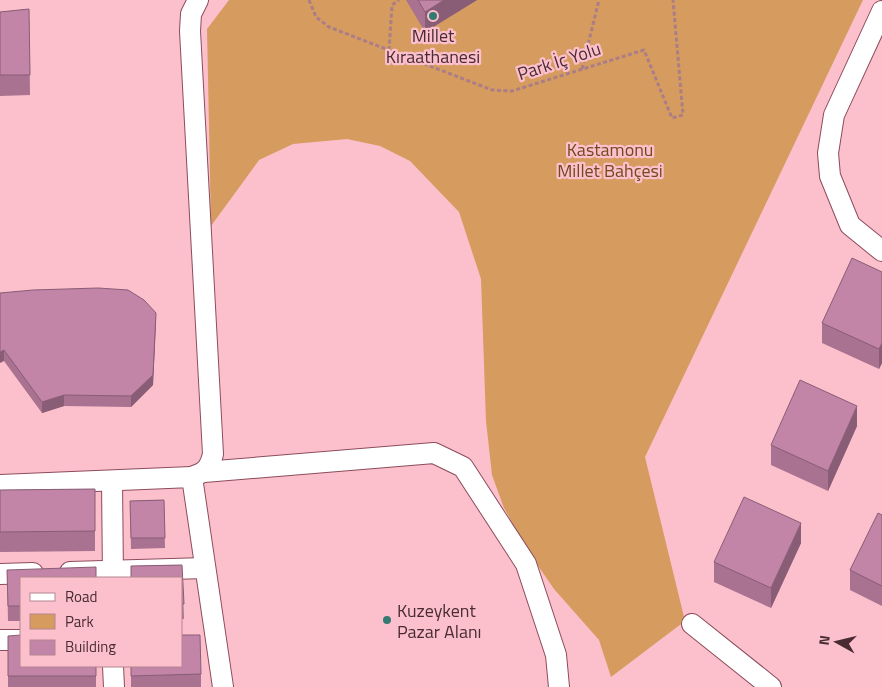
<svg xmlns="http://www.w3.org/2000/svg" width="882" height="687" font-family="'Titillium Web',sans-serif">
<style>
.green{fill:#d69b5f}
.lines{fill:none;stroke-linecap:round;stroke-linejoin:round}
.minor-casing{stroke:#8c4c5c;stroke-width:22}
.path{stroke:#ab7d87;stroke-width:3;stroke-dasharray:4 2.5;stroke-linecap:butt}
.minor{stroke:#fff;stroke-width:20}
.wall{fill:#a87290}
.shaded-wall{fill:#885d75}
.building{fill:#c385a7;stroke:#885d75}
.poi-dot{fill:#337a72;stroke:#fcc0cc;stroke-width:2}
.labels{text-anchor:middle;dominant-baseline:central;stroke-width:4.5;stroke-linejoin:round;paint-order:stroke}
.poi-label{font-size:18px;fill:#492c33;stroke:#fcc0cc}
.street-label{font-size:18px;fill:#492c33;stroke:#fcc0cc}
.park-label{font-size:18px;fill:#72491c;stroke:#fcc0cc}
</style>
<rect width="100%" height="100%" fill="#fcc0cc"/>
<polygon class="green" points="229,0 863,0 645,457 685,621 611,677 599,640 554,589 534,560 504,508 492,475 486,421 481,279 459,212 410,161 380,146 347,139 293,144 259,160 211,226 207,29"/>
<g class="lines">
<g class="minor-casing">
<g id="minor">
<polyline points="882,11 834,115 828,153 830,176 850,225 882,251"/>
<polyline points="204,472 434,453 463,467 526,564 556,655 559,687"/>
<path d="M 194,476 C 206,472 210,467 213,454 L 190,31 L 191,14 L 198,0"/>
<polyline points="112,481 113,578"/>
<polyline points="0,485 192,477 223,687"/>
<polyline points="70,572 205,568"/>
<polyline points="0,574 33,573"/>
<polyline points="692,624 771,687"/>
<polyline points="0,640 21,640"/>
<polyline points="113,666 114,687"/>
</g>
</g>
<g class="path">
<polyline points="309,0 316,17 329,27 492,90 512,91 644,50 672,118 683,115 673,0"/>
<polyline points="389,50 392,5 399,0"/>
<polyline points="582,69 599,0"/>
</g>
<use href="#minor" class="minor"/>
</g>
<g class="wall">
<polygon points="406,0 477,0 425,32"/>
<polygon points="29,9 30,95 0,96 0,12"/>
<polygon points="882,272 882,363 879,369 822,343 822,323"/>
<polygon points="0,293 156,323 153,385 131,407 64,406 42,413 4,361"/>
<polygon points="857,426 828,491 771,465 771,445"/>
<polygon points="95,489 95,551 0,552 0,490"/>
<polygon points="164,500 165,548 131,549 130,501"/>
<polygon points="882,515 882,606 850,590 850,570"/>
<polygon points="801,543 771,608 714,582 714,562"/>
<polygon points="182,565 184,619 181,619 181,578 131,578 131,566"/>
<polygon points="7,570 21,578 21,621 8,621"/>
<polygon points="8,636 96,666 96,687 8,687"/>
<polygon points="131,666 181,666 201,674 201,687 131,687"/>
</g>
<g class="shaded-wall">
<polygon points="444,0 477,0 425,32 425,12"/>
<polygon points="156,313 153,385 131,407 131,396"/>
<polygon points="882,343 882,363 879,369 879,349"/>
<polygon points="4,350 4,361 0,363 0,352"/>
<polygon points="64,395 64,406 42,413 42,402"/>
<polygon points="857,406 857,426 828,491 828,471"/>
<polygon points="801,523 801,543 771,608 771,588"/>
</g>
<g class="building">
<polygon points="418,0 444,0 425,12"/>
<polygon points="29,9 30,75 0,75 0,12"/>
<polygon points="852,258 882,272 882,343 879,349 822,323"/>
<polygon points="98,288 128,290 144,300 156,313 153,375 131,396 64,395 42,402 4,350 0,352 0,293 33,290"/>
<polygon points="800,380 857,406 828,471 771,445"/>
<polygon points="95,489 95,531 0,532 0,490"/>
<polygon points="744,497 801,523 771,588 714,562"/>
<polygon points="164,500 165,538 131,538 130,501"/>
<polygon points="878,513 882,515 882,586 850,570"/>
<polygon points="182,565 184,604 181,604 181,578 131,578 131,566"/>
<polygon points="96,567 96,578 21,578 21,606 8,606 7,570"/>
<polygon points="21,635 21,666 96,666 96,676 8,676 8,636"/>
<polygon points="181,635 200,635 201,674 131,676 131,666 181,666"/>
</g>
<g class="poi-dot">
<circle cx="433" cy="16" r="5"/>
<circle cx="387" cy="620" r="5"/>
</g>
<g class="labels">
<g class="poi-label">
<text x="433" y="35">Millet<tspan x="433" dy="21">Kıraathanesi</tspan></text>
<text x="397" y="610" text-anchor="start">Kuzeykent<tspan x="397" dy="21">Pazar Alanı</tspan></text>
</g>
<g class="street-label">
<text transform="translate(559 61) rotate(-18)">Park İç Yolu</text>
</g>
<g class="park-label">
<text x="610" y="149">Kastamonu<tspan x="610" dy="21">Millet Bahçesi</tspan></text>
</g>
</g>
<rect x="20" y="577" width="162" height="90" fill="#fcc0cc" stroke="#b4858f"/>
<rect x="30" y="593" width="25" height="8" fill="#ffffff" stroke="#b4858f"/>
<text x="65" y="602" font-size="15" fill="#492c33">Road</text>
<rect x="30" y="614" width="25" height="15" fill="#d69b5f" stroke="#b4858f"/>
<text x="65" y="627" font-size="15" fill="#492c33">Park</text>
<rect x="30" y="640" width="25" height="15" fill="#c385a7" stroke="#b4858f"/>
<text x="65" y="652" font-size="15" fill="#492c33">Building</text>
<g transform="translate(837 642) rotate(278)" stroke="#fcc0cc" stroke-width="4" paint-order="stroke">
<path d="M0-4L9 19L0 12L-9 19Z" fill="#492c33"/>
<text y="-8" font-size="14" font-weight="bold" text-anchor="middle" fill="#492c33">N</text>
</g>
</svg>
